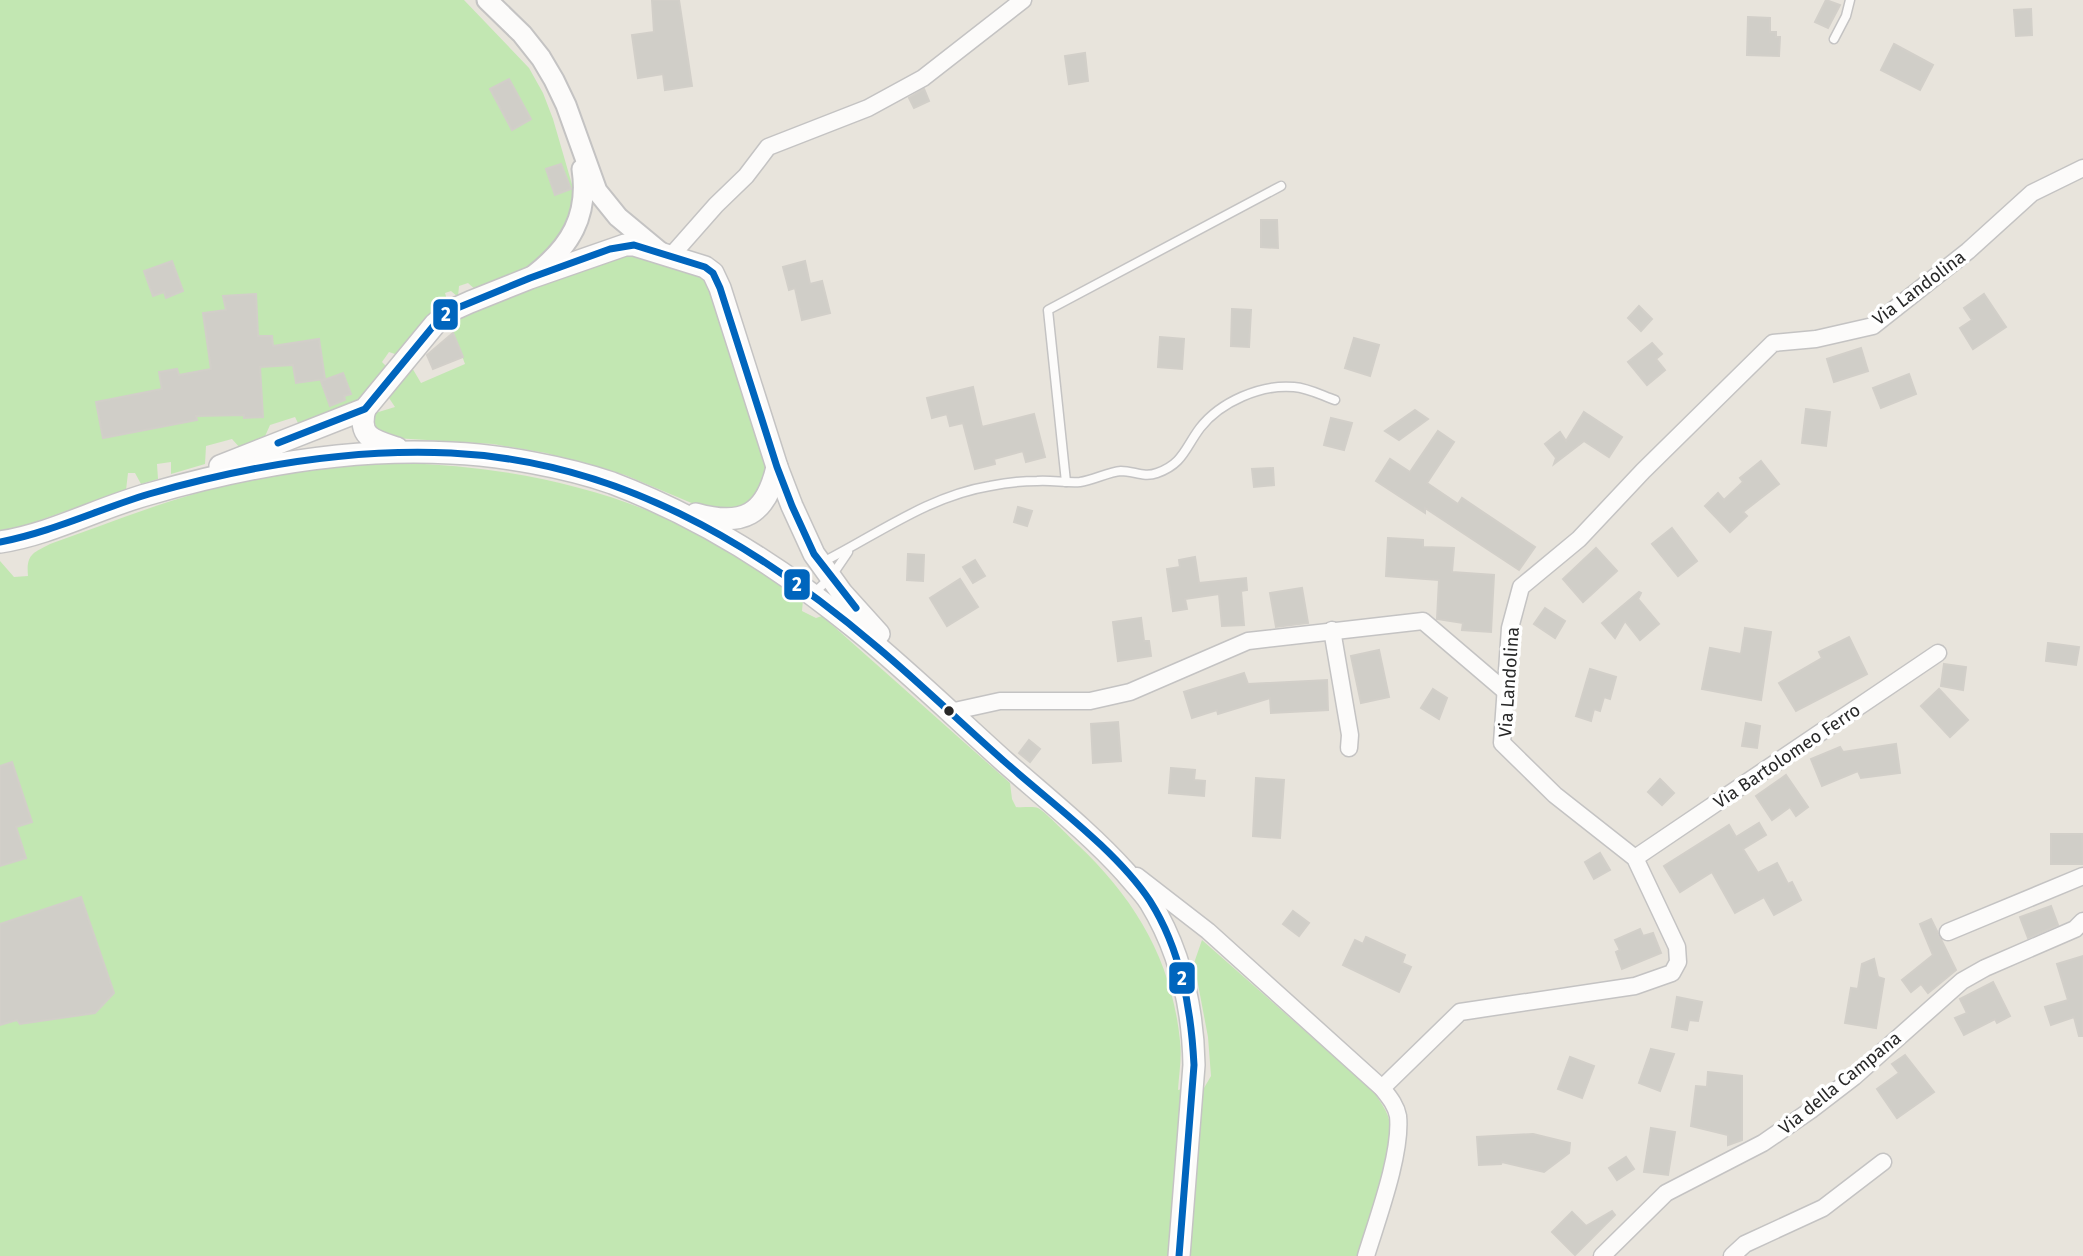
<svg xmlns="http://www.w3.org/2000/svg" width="2083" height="1256" font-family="'Fira Sans',sans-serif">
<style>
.green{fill:#c2e7b2}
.building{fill:#d0cec8;stroke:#d2cfc9;stroke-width:2}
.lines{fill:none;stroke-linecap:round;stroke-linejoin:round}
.service-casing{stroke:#c4c3c3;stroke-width:11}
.minor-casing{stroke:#c4c3c3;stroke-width:19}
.tertiary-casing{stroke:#c4c3c3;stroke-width:23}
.secondary-casing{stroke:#c4c3c3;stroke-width:24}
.service{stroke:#fcfbfa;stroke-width:8}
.minor{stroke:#fcfbfa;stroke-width:16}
.tertiary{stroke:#fcfbfa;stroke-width:19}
.secondary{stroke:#fcfbfa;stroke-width:21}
.bus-1-casing{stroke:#fff;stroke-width:12}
.bus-1{stroke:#0065bd;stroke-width:7}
.bus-dot{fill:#282828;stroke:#fff;stroke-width:2.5}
.labels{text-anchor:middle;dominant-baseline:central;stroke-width:7;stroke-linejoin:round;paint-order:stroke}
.street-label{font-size:18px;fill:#282828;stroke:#fff}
.line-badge{stroke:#fff;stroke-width:2.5}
.badge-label{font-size:19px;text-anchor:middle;font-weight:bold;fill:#fff}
</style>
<rect width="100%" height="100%" fill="#e8e4dc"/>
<g class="green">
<polygon points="0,0 464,0 529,68 543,93 553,119 573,188 573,207 561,242 531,268 477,291 468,283 459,286 458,297 451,291 445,293 448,303 426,319 395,354 389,352 382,362 387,367 362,401 300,427 295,417 270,425 262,443 241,449 232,439 206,446 205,464 171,474 171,462 157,464 158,479 141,484 135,473 128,473 126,490 12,530 0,531"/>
<polygon points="632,253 699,275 705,279 711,289 766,465 767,475 749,505 713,512 625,475 546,453 493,444 394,438 377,430 372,414 395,407 387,395 411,366 421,383 465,364 450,323 485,304"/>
<path d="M 402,463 C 509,466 620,489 714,542 C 744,560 773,581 803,600 L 802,611 L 816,618 L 822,616 L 1010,783 L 1012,799 L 1016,807 C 1022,808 1033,806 1038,808 C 1046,812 1070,838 1078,845 C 1136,900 1172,961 1180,1041 C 1182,1057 1179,1074 1178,1090 L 1192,1086 L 1204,1088 L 1211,1076 L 1208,1037 L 1194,963 L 1202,940 L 1374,1092 C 1379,1100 1385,1108 1388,1116 C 1398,1146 1367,1225 1357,1256 L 0,1256 L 0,561 L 14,577 L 28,576 C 26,554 33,553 50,544 C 115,521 181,494 249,480 C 299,469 351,464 402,463 Z"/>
</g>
<g class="building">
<polygon points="652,0 679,0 692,86 665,90 663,74 638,78 632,35 654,32"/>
<polygon points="1826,0 1840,5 1828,28 1815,22"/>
<polygon points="2031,9 2032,35 2016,36 2014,10"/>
<polygon points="1748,17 1770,18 1770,32 1776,32 1776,37 1780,37 1779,56 1747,55"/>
<polygon points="1894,44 1933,65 1920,90 1881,70"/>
<polygon points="1085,53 1088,81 1069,84 1065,56"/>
<polygon points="509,79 531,119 512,130 490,89"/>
<polygon points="924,89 929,101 914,108 909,98"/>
<polygon points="561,164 571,189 555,195 546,169"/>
<polygon points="1261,220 1277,220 1278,248 1261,247"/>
<polygon points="172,261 183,291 166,298 164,292 153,296 144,271"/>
<polygon points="805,261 810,284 822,281 830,313 802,320 795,288 789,290 783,267"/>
<polygon points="256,294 258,336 272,336 273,346 319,339 325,379 296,383 293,365 260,367 263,417 244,418 244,415 196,416 197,420 103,438 96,402 162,389 159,372 177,369 179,375 211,369 203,313 226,310 223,296"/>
<polygon points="1984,294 2006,327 1973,349 1960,328 1972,320 1964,308"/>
<polygon points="1639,306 1652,319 1641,331 1628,318"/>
<polygon points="1232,309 1251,310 1249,347 1231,346"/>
<polygon points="453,333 463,357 433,369 427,355"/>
<polygon points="1160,337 1184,339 1182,369 1158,367"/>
<polygon points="1354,338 1379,345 1370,376 1345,368"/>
<polygon points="1652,343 1662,354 1656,359 1665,370 1647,385 1628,362"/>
<polygon points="1861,348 1868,371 1834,382 1827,359"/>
<polygon points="343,373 351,394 344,396 345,400 330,406 321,381"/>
<polygon points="1909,374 1916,394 1881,408 1873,388"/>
<polygon points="973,387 982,427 1034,414 1045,457 1026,462 1023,451 994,459 995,464 975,469 963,423 950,426 947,414 932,418 927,398"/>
<polygon points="1806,409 1830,412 1826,446 1802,443"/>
<polygon points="1415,410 1428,419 1399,440 1385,431"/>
<polygon points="1584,412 1622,437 1609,457 1584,441 1554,464 1556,458 1545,444 1560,432 1566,441"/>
<polygon points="1331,418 1352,423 1344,450 1324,445"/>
<polygon points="1438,431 1454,442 1427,483 1458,504 1462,498 1535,547 1519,570 1425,508 1425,513 1376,481 1390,459 1410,472"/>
<polygon points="1761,461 1779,484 1743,512 1747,516 1730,532 1705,506 1718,493 1724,500 1743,482 1740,478"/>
<polygon points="1273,468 1274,485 1254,487 1252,469"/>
<polygon points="1018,507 1032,511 1027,526 1014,522"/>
<polygon points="1672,528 1697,561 1678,576 1652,544"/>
<polygon points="1388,538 1423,540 1423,547 1454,548 1452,572 1494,575 1491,632 1462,630 1463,623 1437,619 1439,580 1386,576"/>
<polygon points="1596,548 1617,571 1583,602 1563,579"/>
<polygon points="908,554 924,555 923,581 907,580"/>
<polygon points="1195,557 1199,583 1246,578 1247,590 1241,591 1244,625 1222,626 1219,594 1185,599 1187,609 1173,611 1167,569 1180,567 1179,560"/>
<polygon points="975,560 985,576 973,583 963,567"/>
<polygon points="960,579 978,607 947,626 930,598"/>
<polygon points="1302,588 1308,623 1276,627 1270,593"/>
<polygon points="1639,592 1641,593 1638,599 1659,624 1640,640 1625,621 1615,638 1602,623"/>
<polygon points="1545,608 1565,621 1555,638 1534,624"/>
<polygon points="1141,618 1144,641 1149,641 1151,656 1118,661 1113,622"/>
<polygon points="1745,628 1771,632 1761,700 1702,689 1710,648 1741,654"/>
<polygon points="1849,637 1867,674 1796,711 1779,683 1822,658 1819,652"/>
<polygon points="2048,643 2079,647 2076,665 2046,661"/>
<polygon points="1379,650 1389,697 1361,703 1351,656"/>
<polygon points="1944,664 1966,667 1963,690 1941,686"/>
<polygon points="1590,669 1616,677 1610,699 1604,697 1600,711 1594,709 1591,721 1576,716"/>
<polygon points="1244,673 1248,684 1327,680 1328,710 1271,713 1270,698 1218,714 1217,710 1192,718 1184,692"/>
<polygon points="1433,689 1447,698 1439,719 1421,708"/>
<polygon points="1939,689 1968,720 1950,737 1921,706"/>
<polygon points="1118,722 1121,761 1093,763 1091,724"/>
<polygon points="1746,723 1760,726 1757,748 1742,746"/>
<polygon points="1029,740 1040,749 1030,762 1019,753"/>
<polygon points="1896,744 1900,773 1861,778 1858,771 1822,786 1811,759 1840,747 1843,752"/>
<polygon points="12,762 32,822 16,827 26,858 0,866 0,766"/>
<polygon points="1171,768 1195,770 1194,780 1205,781 1204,796 1169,793"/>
<polygon points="1786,775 1808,807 1796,816 1790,807 1772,820 1756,796"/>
<polygon points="1256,778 1284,780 1280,838 1253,836"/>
<polygon points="1660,779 1674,793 1662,805 1648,792"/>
<polygon points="1759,823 1766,835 1743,849 1758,873 1777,863 1788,884 1792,882 1801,900 1774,915 1764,897 1735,913 1712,872 1680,892 1664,866 1729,825 1736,837"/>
<polygon points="2051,834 2082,834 2083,864 2051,864"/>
<polygon points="1600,853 1610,870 1594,879 1585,862"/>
<polygon points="81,897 114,993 95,1013 20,1024 17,1020 0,1025 0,924"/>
<polygon points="2051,906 2058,925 2028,938 2020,917"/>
<polygon points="1293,911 1309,923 1299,936 1283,924"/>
<polygon points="1931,919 1956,970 1928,993 1921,984 1911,992 1902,980 1933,955 1920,924"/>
<polygon points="1640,929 1643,936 1653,933 1661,953 1622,969 1616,952 1620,950 1615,940"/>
<polygon points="1366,937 1405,955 1402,963 1411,967 1399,992 1343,965 1355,940 1363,944"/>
<polygon points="2083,956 2083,1036 2079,1036 2074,1017 2051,1025 2045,1007 2068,1000 2057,964"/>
<polygon points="1874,959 1878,977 1884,979 1876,1028 1845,1023 1851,988 1858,989 1862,964"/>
<polygon points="1993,982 2010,1016 1997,1023 1995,1019 1964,1035 1955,1018 1967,1013 1960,999"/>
<polygon points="1677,997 1702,1002 1698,1021 1689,1020 1687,1030 1672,1027"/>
<polygon points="1651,1049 1674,1054 1660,1091 1639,1083"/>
<polygon points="1905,1055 1934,1092 1897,1118 1877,1089 1899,1073 1892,1064"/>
<polygon points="1570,1057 1594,1066 1582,1098 1558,1089"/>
<polygon points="1708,1072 1742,1076 1742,1140 1728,1145 1728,1135 1691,1126 1696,1086 1707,1087"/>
<polygon points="1651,1128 1675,1132 1668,1175 1644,1172"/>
<polygon points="1533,1134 1570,1143 1569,1153 1544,1172 1502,1162 1501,1164 1479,1165 1477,1137"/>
<polygon points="1626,1157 1634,1169 1617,1180 1609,1168"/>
<polygon points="1612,1211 1615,1215 1575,1255 1552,1232 1572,1212 1586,1226"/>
</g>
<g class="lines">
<g class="service-casing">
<g id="service">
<polyline points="1834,39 1846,16 1850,0"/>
<polyline points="1066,482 1048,310 1281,186"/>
<path d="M 821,563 C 875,536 928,496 990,486 C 1005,483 1022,481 1037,481 C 1052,480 1066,483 1080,482 C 1094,480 1108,472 1121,471 C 1134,471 1144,478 1157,473 C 1183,464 1185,448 1200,428 C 1220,402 1261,384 1294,387 C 1308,388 1321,395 1335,400"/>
<polyline points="814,593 831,577 848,552"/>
</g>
</g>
<g class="minor-casing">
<g id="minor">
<polyline points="671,256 716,205 746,176 768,147 868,108 923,78 1023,0"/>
<polyline points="1332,630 1350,735 1349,748"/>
<polyline points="950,712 1000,701 1090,701 1130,692 1248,641 1423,621 1505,691"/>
<polyline points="1635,858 1938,653"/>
<path d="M 1137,876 L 1208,931 L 1382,1088 C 1389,1097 1396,1105 1398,1116 C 1402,1153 1377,1220 1366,1256"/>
<polyline points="1948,932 2083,876"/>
<polyline points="1382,1088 1460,1012 1635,986 1672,973 1678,962 1677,947 1635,858 1555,795 1502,743 1510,628 1521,587 1579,539 1643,471 1773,343 1816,339 1873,326 1968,251 2032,193 2083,168"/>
<polyline points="1602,1256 1666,1193 1763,1143 1811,1110 1854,1077 1962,981 1985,968 2075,929 2083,921"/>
<polyline points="1732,1256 1745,1244 1823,1208 1883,1162"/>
</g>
</g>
<g class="tertiary-casing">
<g id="tertiary">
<polyline points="487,0 522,34 541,58 554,80 566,105 597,191 618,217 659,251"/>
<path d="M 534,275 C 570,247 589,216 582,169"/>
</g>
</g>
<g class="secondary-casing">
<g id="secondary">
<path d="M 365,409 C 357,438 375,441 397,448"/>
<polyline points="220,466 365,409 435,324 450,311 470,302 530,278 625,245 634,245 705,267 713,273 720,288 777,467 792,506 814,554 842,593 879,634"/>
<path d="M 696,514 C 743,527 766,515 777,467"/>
<path d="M 0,542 C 52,534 98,508 149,494 C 246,466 349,447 451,453 C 500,455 566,467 612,483 C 699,516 783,569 855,628 C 907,670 955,717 1005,762 C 1046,798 1090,833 1126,873 C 1134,883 1143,891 1150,902 C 1180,951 1193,1008 1194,1065 L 1179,1256"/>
</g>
</g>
<use href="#service" class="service"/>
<use href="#minor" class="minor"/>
<use href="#tertiary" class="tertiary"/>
<use href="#secondary" class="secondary"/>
<g class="bus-1-casing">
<g id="bus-1">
<polyline points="278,443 365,409 435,324 450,311 530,278 610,249 634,245 705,267 713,273 720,288 777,467 792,506 814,554 856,608"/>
<path d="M 0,542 C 52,532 99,509 149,494 C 247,466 348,448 451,453 C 616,461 754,542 877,647 C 921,684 962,724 1005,762 C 1050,802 1117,851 1150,901 C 1181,950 1191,1008 1194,1065 L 1179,1256"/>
</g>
</g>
<use href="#bus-1" class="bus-1"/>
</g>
<circle class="bus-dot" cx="949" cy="711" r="6"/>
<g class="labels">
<g class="street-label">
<text transform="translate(1919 288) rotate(-37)">Via Landolina</text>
<text transform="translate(1509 682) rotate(-86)">Via Landolina</text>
<text transform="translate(1787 756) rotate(-34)">Via Bartolomeo Ferro</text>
<text transform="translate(1840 1083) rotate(-39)">Via della Campana</text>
</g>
</g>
<g class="line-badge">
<rect x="432" y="298" width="27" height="33" rx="7" fill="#0065bd"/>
<rect x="783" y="568" width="28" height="33" rx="7" fill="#0065bd"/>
<rect x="1168" y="961" width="28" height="34" rx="7" fill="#0065bd"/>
</g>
<g class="badge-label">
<text x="446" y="321">2</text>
<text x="797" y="591">2</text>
<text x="1182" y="985">2</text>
</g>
</svg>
